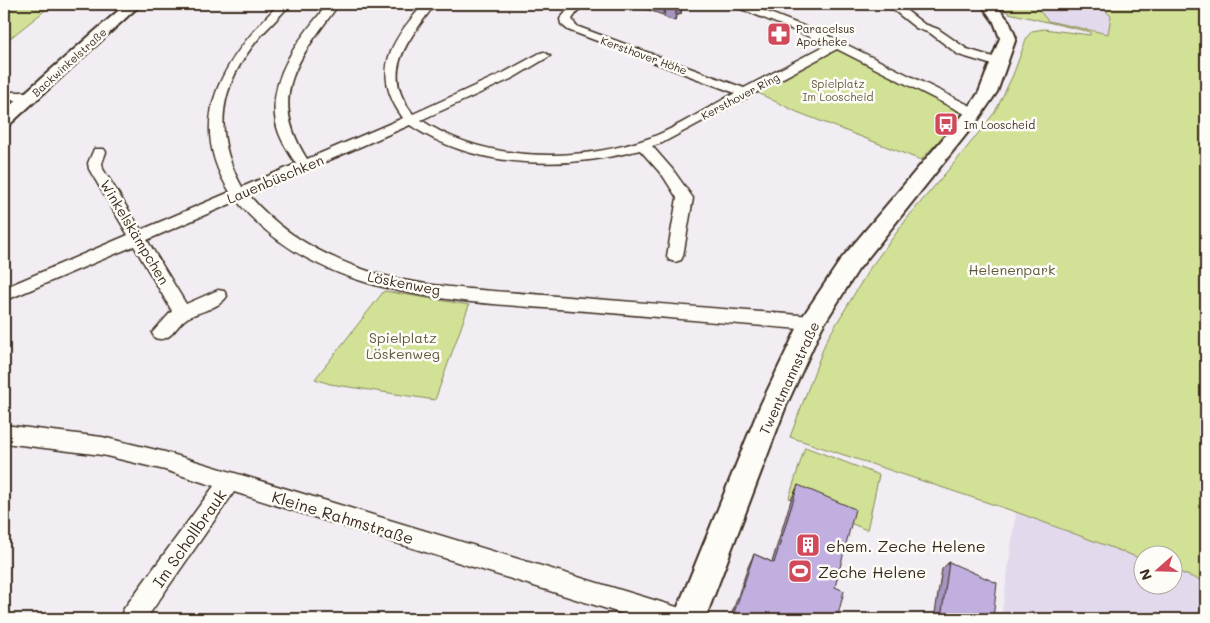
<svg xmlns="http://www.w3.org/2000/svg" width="1210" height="623" font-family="Mali,sans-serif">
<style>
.built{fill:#e2daec}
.green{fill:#d1e296;stroke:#86865a}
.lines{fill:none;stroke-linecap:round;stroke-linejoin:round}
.street-casing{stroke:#3b2a1e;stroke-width:3}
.secondary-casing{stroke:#3b2a1e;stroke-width:4}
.street{fill:#fdfcf7;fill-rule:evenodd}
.secondary{fill:#fdfcf7;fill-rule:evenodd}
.wall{fill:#a596c0;stroke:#3b2a1e}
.shaded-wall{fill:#867a9c;stroke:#3b2a1e}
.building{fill:#c0afdf;stroke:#3b2a1e}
.labels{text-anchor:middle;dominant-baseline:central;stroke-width:5;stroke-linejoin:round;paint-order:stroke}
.far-poi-label{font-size:11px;fill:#3b2a1e;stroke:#fdfcf7;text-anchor:start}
.far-street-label{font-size:11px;fill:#3b2a1e;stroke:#fdfcf7}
.far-park-label{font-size:11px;fill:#60583c;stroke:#fdfcf7}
.street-label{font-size:14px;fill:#3b2a1e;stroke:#fdfcf7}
.park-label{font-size:14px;fill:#60583c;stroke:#fdfcf7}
.near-street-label{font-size:16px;fill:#3b2a1e;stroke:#fdfcf7}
.near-poi-label{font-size:16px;fill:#3b2a1e;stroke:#fdfcf7;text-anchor:start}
</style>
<rect width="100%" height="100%" fill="#f1edf2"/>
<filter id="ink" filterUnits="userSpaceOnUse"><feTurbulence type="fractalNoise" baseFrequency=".02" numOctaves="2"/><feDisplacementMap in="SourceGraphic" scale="10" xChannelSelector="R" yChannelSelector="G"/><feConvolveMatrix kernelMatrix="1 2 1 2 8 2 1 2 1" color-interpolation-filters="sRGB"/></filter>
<g filter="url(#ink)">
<g class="built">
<polygon points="1034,4 1098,4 1112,16 1109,34 1048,21"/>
<polygon points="1016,512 1142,559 1142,586 1172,586 1173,570 1206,582 1206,619 1001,619"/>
</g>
<g class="green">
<polygon points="4,4 53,4 4,43"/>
<polygon points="996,4 1034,4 1048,21 1108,34 1111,16 1098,4 1206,4 1206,582 1173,570 1172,556 1142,556 1142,559 1016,512 790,437 826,341 870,268 909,216 961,155 995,112 1013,75 1027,37 1032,31 1044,29 1090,35 1090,32 1009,13"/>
<polygon points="838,48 956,110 961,117 921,160 797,112 756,92"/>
<polygon points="384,291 469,305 435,400 330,384 315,379"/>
<polygon points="805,447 879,475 867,530 789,498"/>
</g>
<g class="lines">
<g class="street-casing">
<g id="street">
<path d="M 279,4 L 290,4 C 281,16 269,26 259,38 C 219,86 212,132 242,187 L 296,164 C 288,151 279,138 276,123 C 267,77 301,36 328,4 L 339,4 C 301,57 265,93 307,159 L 403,118 C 370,73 391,40 424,4 L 435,4 C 410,39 378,71 413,114 L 505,72 L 540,53 L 544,52 L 550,56 L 513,78 L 421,120 C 485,163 579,163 650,138 C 676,128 709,107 735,93 L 568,30 L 561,24 L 560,19 L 573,4 L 583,4 L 572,19 L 576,26 L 744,88 L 828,44 L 734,6 L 733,4 L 747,4 L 831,37 L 979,110 L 981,113 L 974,117 L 969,116 L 837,49 L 662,143 L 652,146 L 673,170 L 693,198 L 683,256 L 681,260 L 675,262 L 669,260 L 667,256 L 677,198 L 663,176 L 640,150 C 565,170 477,170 410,125 L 249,195 C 279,231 321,255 365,270 C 417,288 489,290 544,295 C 634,302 723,309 812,316 L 818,318 L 821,323 L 818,328 L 812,330 C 737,324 661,317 586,311 C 466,301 320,303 237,201 L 147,240 L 186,304 L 218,290 L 224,291 L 227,296 C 220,308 201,311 189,317 C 176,323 172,344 155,338 L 152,333 L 172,311 L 134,246 L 4,301 L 4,288 L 128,235 L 89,169 L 88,163 L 94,149 L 104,149 L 106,152 L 102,163 L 103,169 L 141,230 L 230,192 C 183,118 226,57 279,4 Z"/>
<polygon points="886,4 898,4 924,24 938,29 967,49 1003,60 1005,63 999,67 959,55 930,33 916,28"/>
<polygon points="4,92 30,92 36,96 30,100 4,100"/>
<polygon points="4,425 102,437 165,452 677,607 686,610 689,619 639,619 234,492 146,619 120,619 123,610 214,486 165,470 102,455 4,443"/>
</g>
</g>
<g class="secondary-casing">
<g id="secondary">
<polygon points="126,4 141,4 10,124 4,125 4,111"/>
<polygon points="981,4 995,4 1009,21 1016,38 997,92 980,117 858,270 822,327 786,406 705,619 673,619 760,406 803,316 842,258 968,109 979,92 1000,38 994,22"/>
</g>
</g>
<use href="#street" class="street"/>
<use href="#secondary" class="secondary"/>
</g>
<g class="wall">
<polygon points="637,4 664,4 663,15 637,6"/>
<polygon points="665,4 682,4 681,14 676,16 675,21 664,17"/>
<polygon points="798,485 835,587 837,619 730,619 748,567 754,554 772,562 791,500"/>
<polygon points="949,562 993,619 934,619 942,569"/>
</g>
<polygon class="shaded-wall" points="677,4 682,4 681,14 676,16 675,21"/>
<g class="building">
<polygon points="665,4 677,4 676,9 665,5"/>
<polygon points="798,485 855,509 835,587 844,591 837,619 829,619 827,618 827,619 747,619 734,613 754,554 774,563"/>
<polygon points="949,562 997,583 993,619 941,619"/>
</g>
</g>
<defs>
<g id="pharmacy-square" transform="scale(1.25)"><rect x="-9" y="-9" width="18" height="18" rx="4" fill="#d1495b" stroke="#fdfcf7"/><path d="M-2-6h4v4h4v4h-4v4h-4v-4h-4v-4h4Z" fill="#fff"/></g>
<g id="bus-square" transform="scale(1.25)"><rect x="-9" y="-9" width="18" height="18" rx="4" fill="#d1495b" stroke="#fdfcf7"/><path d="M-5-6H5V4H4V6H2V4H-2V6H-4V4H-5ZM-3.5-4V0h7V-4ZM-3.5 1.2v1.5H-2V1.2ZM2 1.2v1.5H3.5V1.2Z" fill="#fff"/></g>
<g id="building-square" transform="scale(1.25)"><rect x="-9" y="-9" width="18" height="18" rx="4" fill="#d1495b" stroke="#fdfcf7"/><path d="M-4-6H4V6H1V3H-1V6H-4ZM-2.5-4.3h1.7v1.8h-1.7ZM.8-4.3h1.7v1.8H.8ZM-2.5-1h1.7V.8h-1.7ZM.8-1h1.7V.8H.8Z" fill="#fff"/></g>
<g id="stadium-square" transform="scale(1.25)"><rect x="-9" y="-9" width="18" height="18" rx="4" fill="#d1495b" stroke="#fdfcf7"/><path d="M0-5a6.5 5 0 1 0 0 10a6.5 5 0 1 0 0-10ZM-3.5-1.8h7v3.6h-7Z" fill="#fff"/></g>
</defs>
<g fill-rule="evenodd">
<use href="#pharmacy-square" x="779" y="34"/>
<use href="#bus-square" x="946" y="124"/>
<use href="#building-square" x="808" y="545"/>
<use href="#stadium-square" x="800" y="571"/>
</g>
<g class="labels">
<g class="far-poi-label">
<text x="796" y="28">Paracelsus<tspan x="796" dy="13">Apotheke</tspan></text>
<text x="964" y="124">Im Looscheid</text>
</g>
<g class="far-street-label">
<text transform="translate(644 55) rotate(20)">Kersthover Höhe</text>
<text transform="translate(69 62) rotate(-42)">Backwinkelstraße</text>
<text transform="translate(740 96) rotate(-28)">Kersthover Ring</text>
</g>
<g class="far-park-label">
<text x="838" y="83">Spielplatz<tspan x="838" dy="13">Im Looscheid</tspan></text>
</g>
<g class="street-label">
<text transform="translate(275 179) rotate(-23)">Lauenbüschken</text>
<text transform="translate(135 232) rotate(59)">Winkelskämpchen</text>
<text transform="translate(404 283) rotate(11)">Löskenweg</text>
<text transform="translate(789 378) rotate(-65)">Twentmannstraße</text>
</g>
<g class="park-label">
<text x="1012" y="269">Helenenpark</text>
<text x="403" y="337">Spielplatz<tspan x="403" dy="16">Löskenweg</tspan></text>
</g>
<g class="near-street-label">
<text transform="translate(343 517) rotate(17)">Kleine Rahmstraße</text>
<text transform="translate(189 538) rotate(-55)">Im Schollbrauk</text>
</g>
<g class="near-poi-label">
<text x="826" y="545">ehem. Zeche Helene</text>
<text x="818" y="571">Zeche Helene</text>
</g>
</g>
<rect width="1210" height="623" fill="none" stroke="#fdfcf7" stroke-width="20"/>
<rect x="10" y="10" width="1190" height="603" fill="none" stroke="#3b2a1e" stroke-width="2" filter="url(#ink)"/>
<g transform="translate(1158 570) rotate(250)"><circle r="24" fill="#fdfcf7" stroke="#afa8a0"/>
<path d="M0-4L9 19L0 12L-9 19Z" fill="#d1495b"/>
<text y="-8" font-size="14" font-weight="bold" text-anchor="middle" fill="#3b2a1e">N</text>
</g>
</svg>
